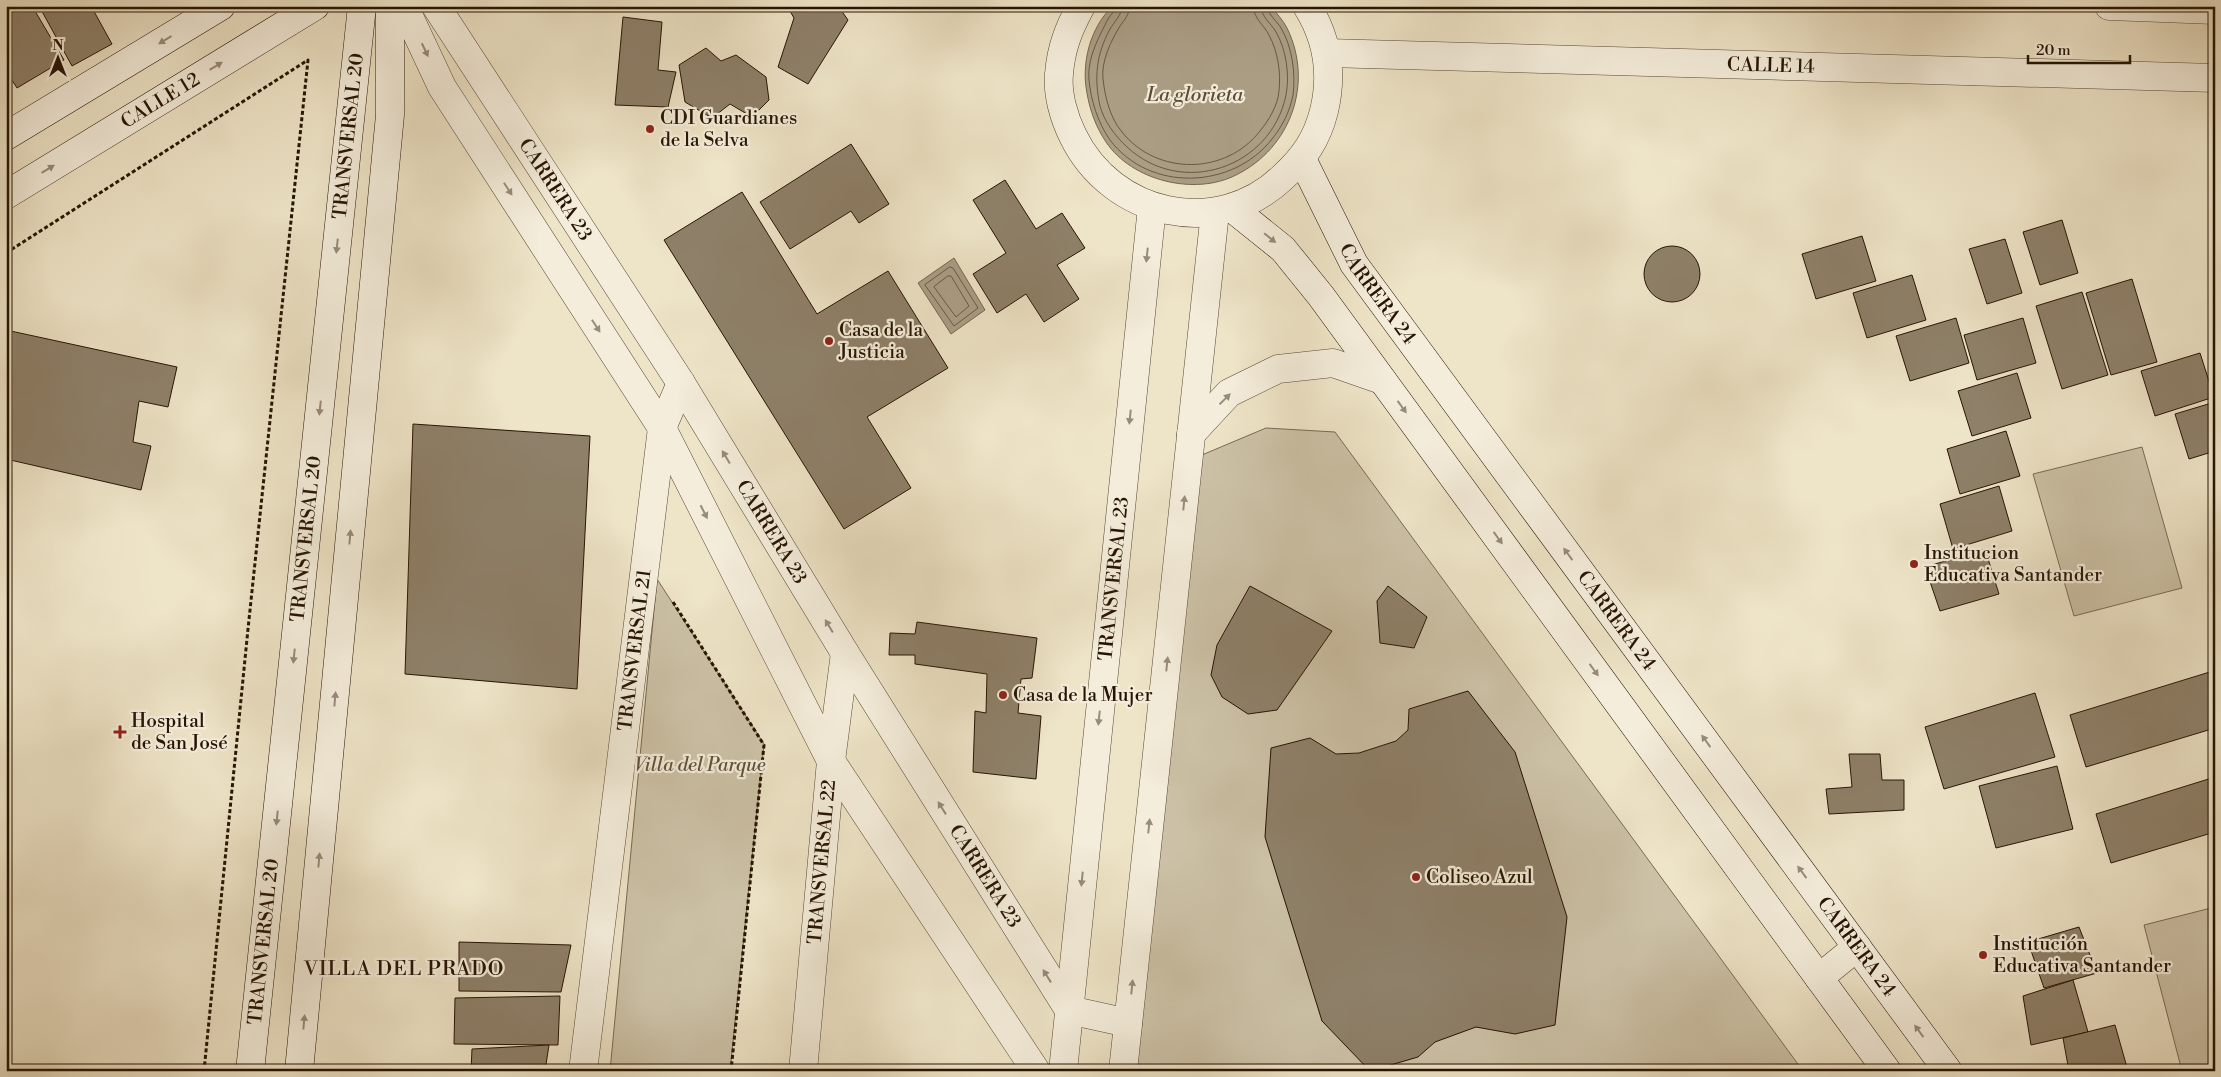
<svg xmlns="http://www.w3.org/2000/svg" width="2221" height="1077" font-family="'Libre Bodoni',serif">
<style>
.green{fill:#ccc1a6;stroke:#796a54}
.water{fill:#aa9d84;stroke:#756650}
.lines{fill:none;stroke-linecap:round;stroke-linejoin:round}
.shore{stroke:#685844;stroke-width:1}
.building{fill:#8e8069;stroke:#261403}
.street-casing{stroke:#584834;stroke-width:29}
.secondary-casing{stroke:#261403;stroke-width:29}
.path{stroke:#261403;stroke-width:3;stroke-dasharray:4 2.5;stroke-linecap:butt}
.street{stroke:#f4eddb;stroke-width:28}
.secondary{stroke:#f4eddb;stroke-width:28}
.oneway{fill:#978b7a}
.poi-dot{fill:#8f2418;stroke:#f4eddb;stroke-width:2}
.labels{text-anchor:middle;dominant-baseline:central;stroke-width:4.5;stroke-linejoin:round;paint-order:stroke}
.street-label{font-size:19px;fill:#261403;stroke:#f4eddb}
.poi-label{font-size:19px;fill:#261403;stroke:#f4eddb;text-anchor:start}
.park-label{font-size:19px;font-style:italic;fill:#60513c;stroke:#f4eddb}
.water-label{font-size:20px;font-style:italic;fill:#5b4b37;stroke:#f4eddb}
.neighbourhood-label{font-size:20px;letter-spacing:1px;fill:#261403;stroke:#f4eddb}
</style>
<rect width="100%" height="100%" fill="#eee4c7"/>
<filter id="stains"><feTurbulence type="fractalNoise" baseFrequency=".004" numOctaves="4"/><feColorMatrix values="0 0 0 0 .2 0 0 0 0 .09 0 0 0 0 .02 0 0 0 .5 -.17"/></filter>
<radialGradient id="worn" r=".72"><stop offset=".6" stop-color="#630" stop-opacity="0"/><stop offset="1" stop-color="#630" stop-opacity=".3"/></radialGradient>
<g class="green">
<polygon points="1266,428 1335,432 1803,1071 1124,1071 1190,460"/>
<polygon points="2142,447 2182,588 2074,616 2033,474"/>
<polygon points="657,579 764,744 730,1071 610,1071"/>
<polygon points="2215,907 2215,1071 2182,1071 2144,925"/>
</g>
<g class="water">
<path d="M 1113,6 L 1271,6 C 1276,13 1283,20 1287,28 C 1314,83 1291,148 1236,175 C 1195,196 1132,181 1106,142 C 1096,127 1090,111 1087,93 C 1081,64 1090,27 1113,6 Z"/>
<polygon points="954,258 985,310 951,334 918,283"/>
</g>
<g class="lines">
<g class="shore">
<path d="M 1116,6 C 1115,12 1111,14 1108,19 C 1099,37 1087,58 1089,80 C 1091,101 1098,123 1110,140 C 1150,193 1233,189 1272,139 C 1282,127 1290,111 1293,95 C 1296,74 1292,46 1281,28 C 1277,21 1268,15 1267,6"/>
<path d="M 1122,6 C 1122,15 1114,22 1110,29 C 1096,55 1094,78 1100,106 C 1104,121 1115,136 1127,147 C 1182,198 1271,168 1286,95 C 1290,75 1286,49 1276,32 C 1271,23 1261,17 1261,6"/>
<path d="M 1130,6 C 1129,15 1125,19 1120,26 C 1111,41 1101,61 1103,79 C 1105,97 1110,118 1122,132 C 1157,176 1226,175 1260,131 C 1269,120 1278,105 1279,91 C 1281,72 1278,52 1269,35 C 1264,25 1254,19 1253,6"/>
<polygon points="950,267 953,268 978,308 954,326 925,285"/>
<polygon points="948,276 951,276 969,306 956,317 934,287"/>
</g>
</g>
<g class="building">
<polygon points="6,6 32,6 64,60 17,88 6,71"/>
<polygon points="39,6 91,6 112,44 72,66"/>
<polygon points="787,6 838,6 848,20 808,84 778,67 794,18"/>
<polygon points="623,17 662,22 658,70 676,72 668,107 615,105"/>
<polygon points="706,48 721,61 736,55 766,77 769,100 752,117 730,104 712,118 685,102 679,65"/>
<polygon points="851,144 889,204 859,223 851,211 790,249 760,202"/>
<polygon points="1005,180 1036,229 1062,213 1085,248 1057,265 1079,299 1044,322 1026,294 997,313 973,274 1006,253 973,200"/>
<polygon points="742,192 817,314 888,271 948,368 867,417 911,488 844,529 664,240"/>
<polygon points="2062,220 2078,273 2040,285 2023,232"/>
<polygon points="1862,236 1876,281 1816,299 1802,254"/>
<polygon points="2005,239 2022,293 1987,304 1969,249"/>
<circle cx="1672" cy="274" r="28"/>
<polygon points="1912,275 1926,320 1867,338 1853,293"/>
<polygon points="2132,279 2157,362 2111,375 2086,293"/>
<polygon points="2082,292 2108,375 2062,389 2036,306"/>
<polygon points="1956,318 1969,363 1910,381 1896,336"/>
<polygon points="2023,318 2036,363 1977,380 1964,335"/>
<polygon points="6,330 177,367 168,407 139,401 133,442 151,446 141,490 6,459"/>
<polygon points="2200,353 2214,397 2155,416 2141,371"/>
<polygon points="2017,373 2031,418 1972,436 1958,391"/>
<polygon points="2215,402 2215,451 2189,459 2175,414"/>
<polygon points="413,424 590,436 577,689 405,674"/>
<polygon points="2006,431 2020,476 1960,494 1947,449"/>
<polygon points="1999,486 2012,531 1953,549 1940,504"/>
<polygon points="1985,549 1999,594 1940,611 1925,567"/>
<polygon points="1250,586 1332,631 1277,710 1248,714 1222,697 1211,675 1217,645"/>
<polygon points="1388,586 1427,617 1414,648 1380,643 1377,601"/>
<polygon points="917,622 1037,638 1032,678 1021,679 1018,713 1041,716 1036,779 973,772 975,711 986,713 987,674 915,664 915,655 889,655 890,633 915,634"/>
<polygon points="2213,671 2215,728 2086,767 2070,715"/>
<polygon points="1468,691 1515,752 1567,917 1555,1025 1515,1034 1476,1027 1435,1042 1418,1057 1370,1071 1322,1021 1265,837 1271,748 1310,738 1336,754 1359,753 1396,741 1408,730 1409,709"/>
<polygon points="2035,693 2055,757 1944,789 1925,727"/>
<polygon points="1849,754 1880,754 1882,780 1904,780 1904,810 1829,814 1826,789 1852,787"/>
<polygon points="2057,766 2073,829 1996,848 1979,786"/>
<polygon points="2215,777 2215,832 2111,863 2096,814"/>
<polygon points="2079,927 2097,973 2044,988 2028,942"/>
<polygon points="459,942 571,945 561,992 459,991"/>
<polygon points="2073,980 2088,1032 2031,1045 2023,996"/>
<polygon points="560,996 558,1045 454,1044 455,998"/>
<polygon points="2115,1025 2128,1071 2069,1071 2063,1038"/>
<polygon points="549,1045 545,1071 471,1071 472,1049"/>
</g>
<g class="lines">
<g class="street-casing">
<g id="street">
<polyline points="404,6 442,87 662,428 831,761 1036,1071"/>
<path id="s1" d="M 436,6 L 681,383 L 845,653 L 1069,1010 L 1128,1023"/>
<path d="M 1081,6 C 1069,28 1061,48 1059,74 C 1057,94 1064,118 1073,136 C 1112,216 1217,240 1283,177 C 1304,158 1317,139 1324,111 C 1333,74 1327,38 1307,6"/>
<polyline points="2109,6 2215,10"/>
<path id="s2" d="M 1327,53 L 2215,78"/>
<polyline points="1191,434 1229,393 1278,369 1333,363 1382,380"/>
<polyline points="1819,978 1857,947"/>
<path id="s3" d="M 583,1071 L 662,428 L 681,383"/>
<path id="s4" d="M 803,1071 L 831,761 L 845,653"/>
<path id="s5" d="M 1063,1071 L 1152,207"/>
<polyline points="1123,1071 1215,212"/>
</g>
</g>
<g class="secondary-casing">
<g id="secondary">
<polyline points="6,136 221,6"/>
<path id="s6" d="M 1302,159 L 1354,264 L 1948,1071"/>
<path id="s7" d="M 6,195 L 315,6"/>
<polyline points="1232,208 1283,249 1321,296 1887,1071"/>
<path id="s8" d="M 250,1071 L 362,6"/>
<polyline points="299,1071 390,115 390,6"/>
</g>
</g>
<g class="path">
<polyline points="6,253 308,60 248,629 204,1071"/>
<polyline points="673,602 764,745 731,1071"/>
</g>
<use href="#street" class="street"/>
<use href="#secondary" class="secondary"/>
</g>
<defs><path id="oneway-solid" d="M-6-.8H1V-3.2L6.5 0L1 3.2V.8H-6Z" transform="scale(1.25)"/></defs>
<g class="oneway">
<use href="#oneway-solid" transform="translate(165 40) rotate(149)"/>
<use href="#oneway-solid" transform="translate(425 50) rotate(65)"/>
<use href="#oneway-solid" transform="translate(216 66) rotate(-31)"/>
<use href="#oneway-solid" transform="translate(48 169) rotate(-31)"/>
<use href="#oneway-solid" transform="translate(508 189) rotate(57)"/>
<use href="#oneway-solid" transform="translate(1270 238) rotate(39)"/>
<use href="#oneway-solid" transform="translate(337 246) rotate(96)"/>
<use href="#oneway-solid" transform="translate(1147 255) rotate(96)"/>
<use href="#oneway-solid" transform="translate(596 326) rotate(57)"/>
<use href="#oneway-solid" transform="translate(1225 399) rotate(-44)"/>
<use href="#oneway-solid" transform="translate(1402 407) rotate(54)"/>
<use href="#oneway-solid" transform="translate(320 408) rotate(96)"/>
<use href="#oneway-solid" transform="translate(1130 417) rotate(96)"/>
<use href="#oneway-solid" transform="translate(726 457) rotate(-121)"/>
<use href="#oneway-solid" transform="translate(1184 503) rotate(-84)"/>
<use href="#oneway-solid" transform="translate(704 512) rotate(63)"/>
<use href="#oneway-solid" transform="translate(350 537) rotate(-85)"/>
<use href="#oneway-solid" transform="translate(1498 538) rotate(54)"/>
<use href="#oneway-solid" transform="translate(1568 554) rotate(-126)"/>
<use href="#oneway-solid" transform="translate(829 626) rotate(-121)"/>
<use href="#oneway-solid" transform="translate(294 656) rotate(96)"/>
<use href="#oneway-solid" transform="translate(1167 664) rotate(-84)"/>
<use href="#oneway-solid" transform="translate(1594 670) rotate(54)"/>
<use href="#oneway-solid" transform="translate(335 699) rotate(-85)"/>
<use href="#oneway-solid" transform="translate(1099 718) rotate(96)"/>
<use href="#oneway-solid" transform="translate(1706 741) rotate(-126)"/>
<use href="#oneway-solid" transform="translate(942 808) rotate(-122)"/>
<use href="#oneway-solid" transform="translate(277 818) rotate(96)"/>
<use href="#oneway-solid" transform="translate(1149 826) rotate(-84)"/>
<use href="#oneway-solid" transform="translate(319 860) rotate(-85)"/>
<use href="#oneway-solid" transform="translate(1802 872) rotate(-126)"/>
<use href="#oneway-solid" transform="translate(1082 879) rotate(96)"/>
<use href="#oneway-solid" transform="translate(1047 976) rotate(-122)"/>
<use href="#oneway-solid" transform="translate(1132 987) rotate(-84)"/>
<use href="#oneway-solid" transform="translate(304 1022) rotate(-85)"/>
<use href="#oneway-solid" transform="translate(1919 1031) rotate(-126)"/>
</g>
<g class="poi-dot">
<circle cx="650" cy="129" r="5"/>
<circle cx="829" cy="341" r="5"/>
<circle cx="1914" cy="564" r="5"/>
<circle cx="1003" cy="695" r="5"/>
<path d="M117.5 724.5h5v5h5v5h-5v5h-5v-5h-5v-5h5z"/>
<circle cx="1416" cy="877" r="5"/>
<circle cx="1983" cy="955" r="5"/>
</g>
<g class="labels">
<g class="street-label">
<text stroke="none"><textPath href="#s2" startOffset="444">CALLE 14</textPath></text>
<text stroke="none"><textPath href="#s7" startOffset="181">CALLE 12</textPath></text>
<text stroke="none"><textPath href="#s8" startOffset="940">TRANSVERSAL 20</textPath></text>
<text stroke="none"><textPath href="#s1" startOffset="219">CARRERA 23</textPath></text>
<text stroke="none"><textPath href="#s6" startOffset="155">CARRERA 24</textPath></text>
<text stroke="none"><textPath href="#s1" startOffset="624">CARRERA 23</textPath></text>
<text stroke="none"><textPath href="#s8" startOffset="535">TRANSVERSAL 20</textPath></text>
<text stroke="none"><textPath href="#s5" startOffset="495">TRANSVERSAL 23</textPath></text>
<text stroke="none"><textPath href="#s6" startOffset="560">CARRERA 24</textPath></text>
<text stroke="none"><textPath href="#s3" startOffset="424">TRANSVERSAL 21</textPath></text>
<text stroke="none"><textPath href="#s4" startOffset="210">TRANSVERSAL 22</textPath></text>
<text stroke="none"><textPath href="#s1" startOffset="1029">CARRERA 23</textPath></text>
<text stroke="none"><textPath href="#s8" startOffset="130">TRANSVERSAL 20</textPath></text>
<text stroke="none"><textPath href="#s6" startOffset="965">CARRERA 24</textPath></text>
</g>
<g class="poi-label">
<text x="660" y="118">CDI Guardianes<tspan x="660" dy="22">de la Selva</tspan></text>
<text x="839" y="330">Casa de la<tspan x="839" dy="22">Justicia</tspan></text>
<text x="1924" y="553">Institucion<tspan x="1924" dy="22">Educativa Santander</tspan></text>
<text x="1013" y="695">Casa de la Mujer</text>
<text x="131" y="721">Hospital<tspan x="131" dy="22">de San José</tspan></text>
<text x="1426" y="877">Coliseo Azul</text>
<text x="1993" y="944">Institución<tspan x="1993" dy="22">Educativa Santander</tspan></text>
</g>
<g class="park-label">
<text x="700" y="765">Villa del Parque</text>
</g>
<g class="water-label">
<text x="1195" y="95">La glorieta</text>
</g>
<g class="neighbourhood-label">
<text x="404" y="969">VILLA DEL PRADO</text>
</g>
</g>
<rect width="2221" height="1077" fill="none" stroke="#eee4c7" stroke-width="25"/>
<rect x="8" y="8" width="2206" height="1062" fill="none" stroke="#261403" stroke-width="2.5"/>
<rect x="12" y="12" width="2196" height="1052" fill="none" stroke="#261403"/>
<g transform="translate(58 58)" stroke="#f4eddb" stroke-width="4" paint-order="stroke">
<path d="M0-4L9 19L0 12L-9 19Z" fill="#261403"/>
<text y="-8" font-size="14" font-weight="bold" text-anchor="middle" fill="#261403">N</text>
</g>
<path d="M2028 55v8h102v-8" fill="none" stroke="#261403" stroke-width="2.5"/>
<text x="2036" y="55" font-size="15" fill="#261403" stroke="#f4eddb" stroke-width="4" paint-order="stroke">20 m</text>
<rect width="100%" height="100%" filter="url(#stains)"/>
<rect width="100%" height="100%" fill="url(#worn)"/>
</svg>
